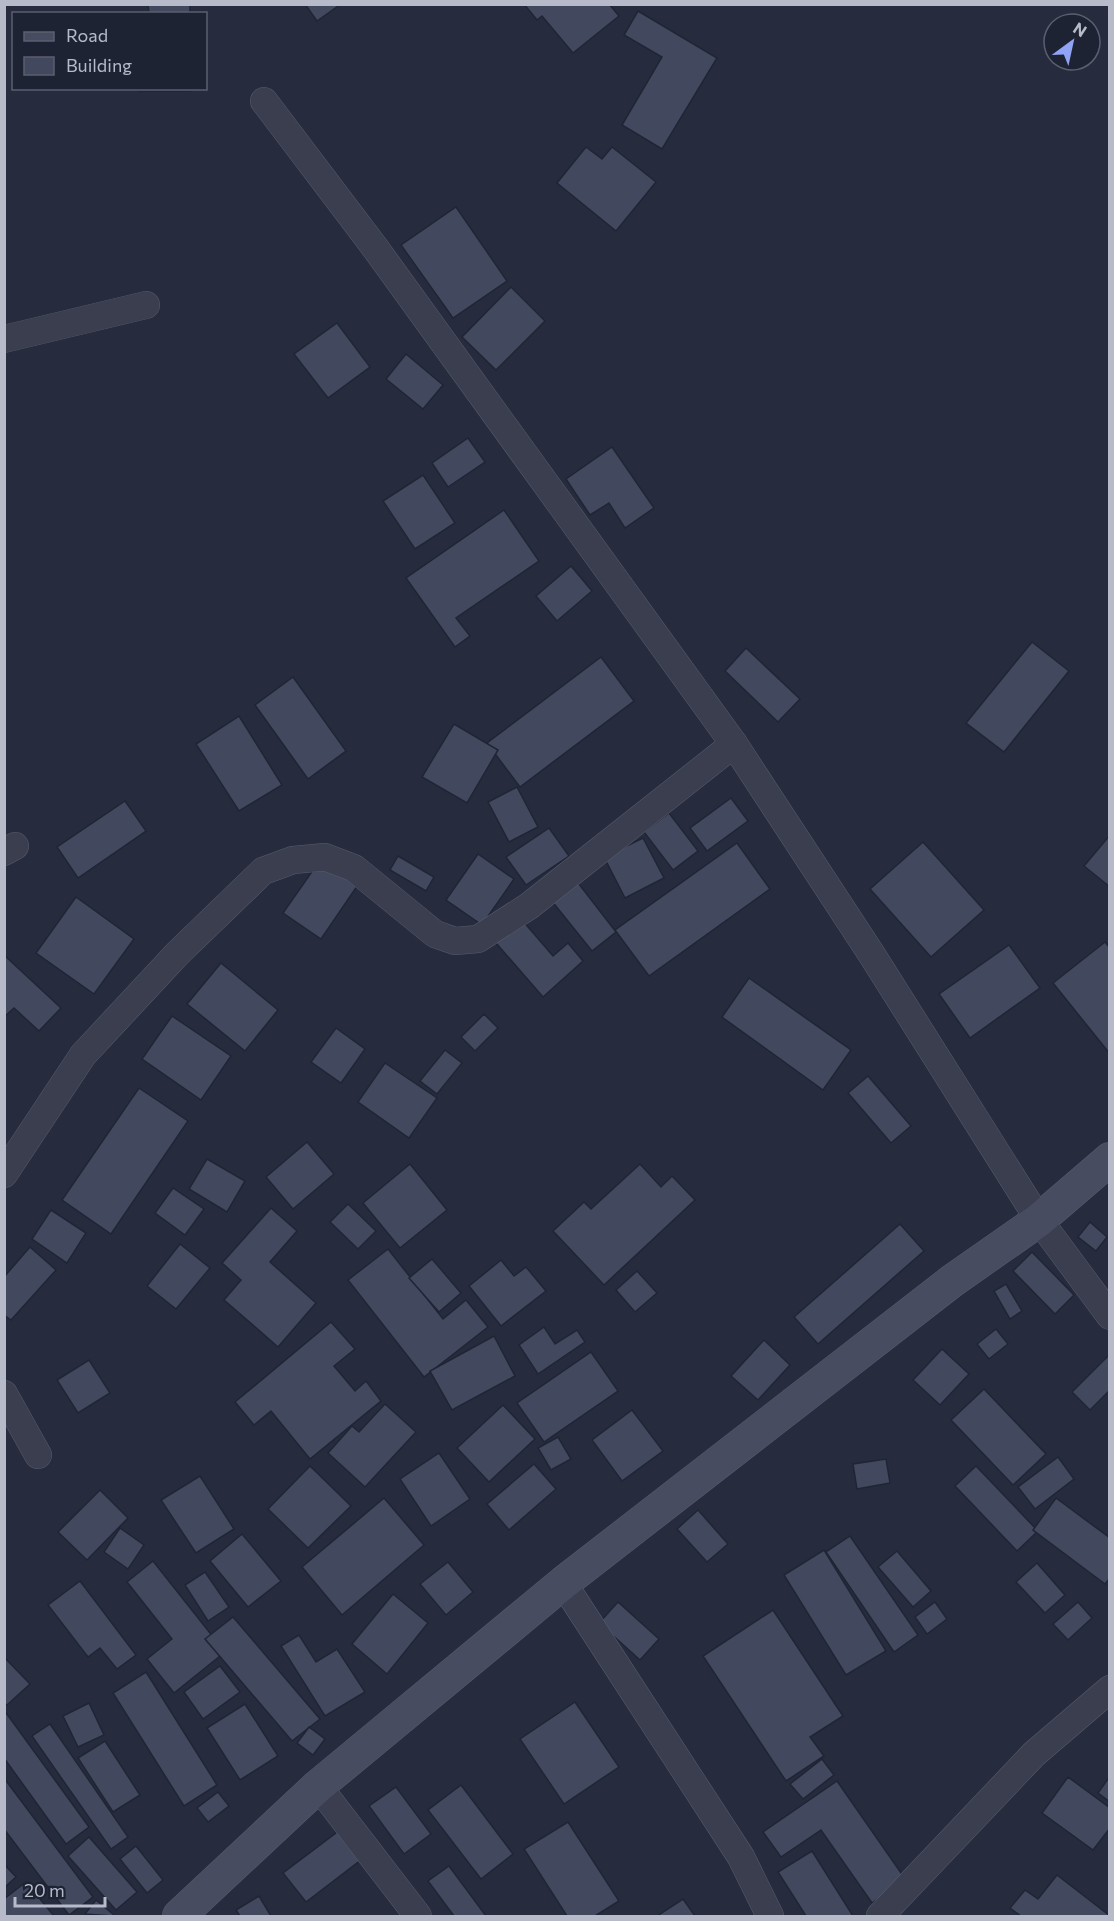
<svg xmlns="http://www.w3.org/2000/svg" width="1114" height="1921" font-family="Commissioner,sans-serif">
<style>
.building{fill:#42485e;stroke:#202535;stroke-width:1.5}
.lines{fill:none;stroke-linecap:round;stroke-linejoin:round}
.street-casing{stroke:#575c6c;stroke-width:28}
.secondary-casing{stroke:#575c6c;stroke-width:34}
.street{stroke:#3a3e4e;stroke-width:27}
.secondary{stroke:#484c61;stroke-width:33}
</style>
<rect width="100%" height="100%" fill="#262c3e"/>
<g class="building">
<polygon points="148,4 190,4 190,14 149,14"/>
<polygon points="305,4 341,4 317,21"/>
<polygon points="524,4 609,4 619,16 573,53 542,16 537,20"/>
<polygon points="638,11 717,58 662,149 622,125 662,57 624,35"/>
<rect x="139" y="88" width="52" height="3"/>
<polygon points="586,147 602,159 612,147 656,182 616,231 557,183"/>
<polygon points="456,207 507,281 453,318 401,245"/>
<polygon points="511,287 545,321 496,370 462,337"/>
<polygon points="337,323 370,367 328,398 294,354"/>
<polygon points="406,354 443,385 423,409 386,379"/>
<polygon points="468,438 485,462 448,487 432,463"/>
<polygon points="612,447 654,508 625,528 609,503 590,515 566,479"/>
<polygon points="423,475 455,523 415,549 383,501"/>
<polygon points="504,510 539,561 456,618 470,636 455,647 406,578"/>
<polygon points="571,566 592,591 557,621 536,596"/>
<polygon points="1032,642 1069,671 1004,752 966,723"/>
<polygon points="746,648 800,699 778,722 725,671"/>
<polygon points="601,657 634,701 520,787 487,743"/>
<polygon points="293,677 346,751 308,779 255,705"/>
<polygon points="239,716 282,785 239,811 196,744"/>
<polygon points="454,724 498,750 467,803 422,777"/>
<polygon points="517,787 538,827 509,842 488,802"/>
<polygon points="731,798 748,821 707,851 690,828"/>
<polygon points="125,801 146,831 78,878 57,847"/>
<polygon points="669,813 698,851 673,870 644,832"/>
<polygon points="549,828 569,856 526,885 506,857"/>
<polygon points="1110,835 1110,887 1084,866"/>
<polygon points="643,838 664,878 625,898 604,857"/>
<polygon points="923,842 984,910 931,957 870,889"/>
<polygon points="737,843 770,889 649,976 615,930"/>
<polygon points="325,853 362,879 321,939 283,913"/>
<polygon points="478,854 514,879 482,925 446,900"/>
<polygon points="398,856 434,877 426,891 390,870"/>
<polygon points="572,875 616,932 592,951 547,895"/>
<polygon points="76,897 134,939 94,994 36,953"/>
<polygon points="516,913 553,956 568,943 583,961 543,997 490,936"/>
<polygon points="1105,942 1110,948 1110,1054 1053,983"/>
<polygon points="1009,945 1040,988 970,1038 939,994"/>
<polygon points="4,955 61,1008 39,1031 14,1008 4,1017"/>
<polygon points="221,963 278,1010 245,1051 187,1004"/>
<polygon points="749,978 851,1050 823,1090 722,1017"/>
<polygon points="484,1014 498,1028 475,1051 461,1037"/>
<polygon points="172,1016 231,1056 201,1100 142,1059"/>
<polygon points="336,1028 365,1049 341,1083 311,1062"/>
<polygon points="445,1050 462,1063 437,1094 420,1081"/>
<polygon points="385,1063 437,1098 409,1138 358,1102"/>
<polygon points="868,1076 911,1126 891,1143 848,1093"/>
<polygon points="139,1088 188,1121 111,1234 62,1200"/>
<polygon points="307,1142 334,1174 293,1209 266,1177"/>
<polygon points="207,1159 245,1181 227,1212 189,1189"/>
<polygon points="410,1164 447,1210 400,1248 363,1203"/>
<polygon points="640,1164 661,1187 672,1176 695,1200 604,1285 553,1231 584,1202 591,1209"/>
<polygon points="173,1188 204,1209 185,1235 155,1213"/>
<polygon points="348,1204 376,1231 358,1249 330,1222"/>
<polygon points="271,1208 297,1231 270,1262 316,1303 278,1347 224,1300 241,1280 222,1263"/>
<polygon points="51,1210 86,1233 67,1263 32,1239"/>
<polygon points="1090,1222 1107,1237 1096,1251 1078,1237"/>
<polygon points="900,1224 924,1251 818,1344 794,1317"/>
<polygon points="180,1244 210,1268 176,1309 147,1286"/>
<polygon points="30,1247 56,1270 11,1320 4,1315 4,1277"/>
<polygon points="388,1249 443,1319 466,1300 488,1327 424,1377 348,1280"/>
<polygon points="1032,1252 1074,1295 1055,1314 1013,1271"/>
<polygon points="432,1259 461,1293 439,1312 409,1278"/>
<polygon points="501,1260 514,1276 526,1267 546,1291 501,1326 469,1286"/>
<polygon points="637,1271 657,1293 635,1312 616,1290"/>
<polygon points="1006,1284 1022,1311 1010,1319 994,1291"/>
<polygon points="331,1322 355,1349 334,1366 355,1391 366,1381 381,1401 310,1459 271,1411 254,1425 235,1402"/>
<polygon points="544,1327 555,1344 577,1330 585,1342 538,1374 519,1345"/>
<polygon points="996,1329 1008,1344 989,1359 977,1344"/>
<polygon points="494,1336 515,1376 452,1410 430,1371"/>
<polygon points="764,1340 790,1365 758,1400 731,1376"/>
<polygon points="942,1349 969,1374 940,1405 913,1380"/>
<polygon points="591,1352 618,1391 544,1442 517,1403"/>
<polygon points="1110,1354 1110,1390 1090,1410 1072,1392"/>
<polygon points="89,1360 110,1393 78,1413 57,1380"/>
<polygon points="984,1389 1046,1454 1013,1485 951,1420"/>
<polygon points="385,1404 416,1432 365,1487 328,1453 352,1426 359,1432"/>
<polygon points="503,1405 535,1439 489,1482 457,1448"/>
<polygon points="632,1410 663,1451 622,1481 592,1440"/>
<polygon points="558,1437 571,1459 551,1470 538,1448"/>
<polygon points="439,1453 470,1499 431,1526 400,1479"/>
<polygon points="1058,1457 1074,1479 1035,1509 1018,1487"/>
<polygon points="886,1459 890,1483 857,1489 853,1464"/>
<polygon points="534,1464 556,1489 509,1530 487,1504"/>
<polygon points="310,1466 351,1506 308,1548 268,1509"/>
<polygon points="976,1466 1038,1531 1017,1551 955,1486"/>
<polygon points="200,1476 234,1529 196,1553 161,1500"/>
<polygon points="100,1490 128,1518 87,1560 58,1532"/>
<polygon points="384,1498 424,1545 342,1615 302,1567"/>
<polygon points="1056,1498 1110,1538 1110,1578 1105,1584 1033,1530"/>
<polygon points="698,1510 728,1544 707,1562 677,1529"/>
<polygon points="120,1528 144,1545 128,1569 104,1552"/>
<polygon points="242,1534 281,1581 248,1607 210,1561"/>
<polygon points="850,1536 918,1635 894,1652 826,1552"/>
<polygon points="824,1550 886,1651 846,1675 784,1575"/>
<polygon points="897,1551 931,1591 913,1607 878,1567"/>
<polygon points="153,1561 225,1652 174,1693 147,1659 172,1639 127,1582"/>
<polygon points="448,1562 473,1592 446,1615 420,1584"/>
<polygon points="1037,1563 1065,1595 1045,1613 1016,1582"/>
<polygon points="205,1572 229,1607 208,1621 185,1585"/>
<polygon points="80,1581 136,1655 117,1669 100,1648 88,1657 48,1605"/>
<polygon points="393,1594 428,1623 387,1674 352,1644"/>
<polygon points="618,1602 659,1639 640,1660 599,1623"/>
<polygon points="935,1602 947,1619 927,1634 915,1617"/>
<polygon points="1078,1602 1092,1618 1068,1640 1053,1624"/>
<polygon points="773,1610 843,1716 810,1737 824,1756 786,1781 703,1656"/>
<polygon points="233,1617 320,1719 292,1741 205,1639"/>
<polygon points="299,1635 316,1662 337,1649 365,1692 325,1716 281,1646"/>
<polygon points="4,1657 30,1684 7,1705 4,1703"/>
<polygon points="220,1666 240,1692 203,1719 184,1692"/>
<polygon points="146,1672 217,1785 184,1806 113,1693"/>
<polygon points="575,1702 619,1767 564,1804 520,1739"/>
<polygon points="89,1703 104,1735 78,1747 63,1716"/>
<polygon points="245,1704 278,1756 240,1780 207,1728"/>
<polygon points="4,1710 89,1827 66,1844 4,1758"/>
<polygon points="50,1724 128,1837 111,1849 32,1736"/>
<polygon points="309,1727 325,1739 313,1755 297,1743"/>
<polygon points="105,1741 140,1795 113,1812 78,1758"/>
<polygon points="822,1759 834,1775 803,1799 790,1784"/>
<polygon points="1110,1776 1110,1802 1098,1793"/>
<polygon points="1068,1777 1110,1808 1110,1828 1093,1850 1042,1813"/>
<polygon points="4,1778 93,1897 69,1915 4,1829"/>
<polygon points="837,1781 906,1880 872,1903 821,1830 781,1857 763,1832"/>
<polygon points="461,1785 513,1854 481,1879 428,1810"/>
<polygon points="396,1787 431,1834 404,1854 369,1806"/>
<polygon points="218,1792 229,1806 208,1822 197,1808"/>
<polygon points="568,1822 619,1901 595,1916 567,1916 524,1849"/>
<polygon points="348,1824 370,1853 306,1902 283,1873"/>
<polygon points="89,1837 137,1892 116,1910 68,1856"/>
<polygon points="136,1846 163,1880 147,1893 120,1859"/>
<polygon points="812,1851 853,1916 806,1916 778,1872"/>
<polygon points="4,1864 16,1877 4,1888"/>
<polygon points="449,1866 486,1916 454,1916 428,1881"/>
<polygon points="1057,1875 1110,1916 1021,1916 1010,1908 1025,1890 1038,1899"/>
<polygon points="26,1882 54,1916 4,1916 4,1899"/>
<polygon points="259,1896 271,1916 240,1916 236,1910"/>
<polygon points="683,1899 695,1916 657,1916"/>
<polygon points="96,1900 114,1915 112,1916 85,1914"/>
</g>
<g class="lines">
<g class="street-casing">
<g id="street">
<polyline points="264,101 376,249 734,744 872,955 1039,1220 1110,1316"/>
<polyline points="4,339 146,305"/>
<polyline points="4,852 15,846"/>
<polyline points="4,1174 83,1055 178,953 263,871 293,860 325,857 354,868 435,934 455,941 478,939 529,906 734,744"/>
<polyline points="4,1394 38,1455"/>
<polyline points="563,1583 741,1857 770,1916"/>
<polyline points="318,1786 418,1916"/>
<polyline points="880,1916 1034,1754 1110,1689"/>
</g>
</g>
<g class="secondary-casing">
<polyline id="secondary" points="179,1916 318,1786 563,1583 952,1281 1039,1220 1110,1159"/>
</g>
<use href="#street" class="street"/>
<use href="#secondary" class="secondary"/>
</g>
<rect width="1114" height="1921" fill="none" stroke="#b6bac9" stroke-width="12"/>
<rect x="12" y="12" width="195" height="78" fill="#1e2333" stroke="#5b5f6f" stroke-width="1.5"/>
<rect x="24" y="32" width="30" height="9" fill="#484c61" stroke="#5b5f6f" stroke-width="1.5"/>
<text x="66" y="42" font-size="18" fill="#b6bac9">Road</text>
<rect x="24" y="57" width="30" height="18" fill="#42485e" stroke="#5b5f6f" stroke-width="1.5"/>
<text x="66" y="72" font-size="18" fill="#b6bac9">Building</text>
<g transform="translate(1072 42) rotate(33)"><circle r="28" fill="#1e2333" stroke="#5b5f6f" stroke-width="1.5"/>
<path d="M0-4.5L10 22L0 15L-10 22Z" fill="#90a3f4"/>
<text y="-9" font-size="16" font-weight="bold" text-anchor="middle" fill="#b6bac9">N</text>
</g>
<path d="M15 1897v9h90v-9" fill="none" stroke="#b6bac9" stroke-width="3"/>
<text x="24" y="1897" font-size="18" fill="#b6bac9" stroke="#1e2333" stroke-width="4.5" paint-order="stroke">20 m</text>
</svg>
